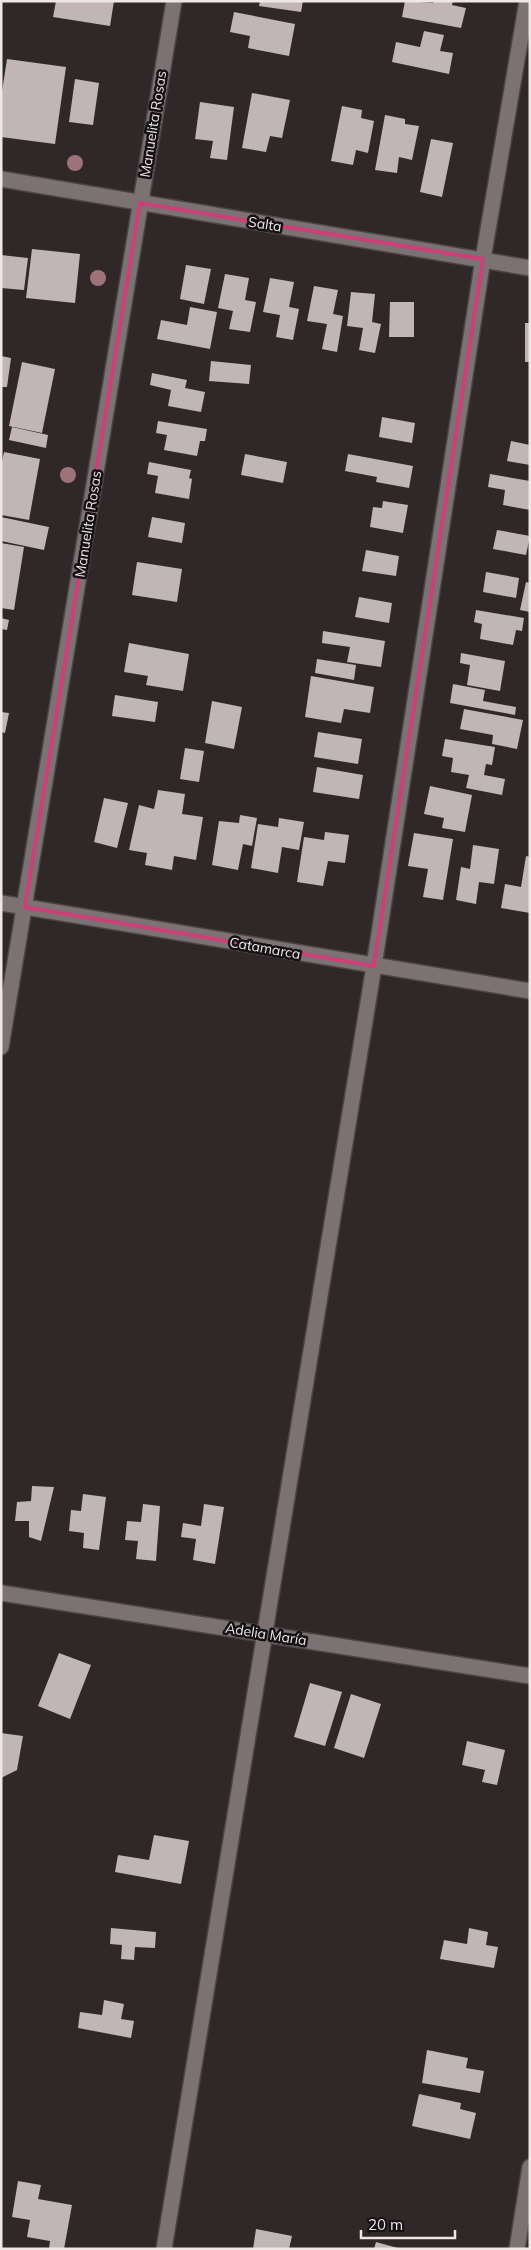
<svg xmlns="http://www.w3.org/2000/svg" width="531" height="2250" font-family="Mulish,sans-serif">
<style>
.building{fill:#c1b5b7}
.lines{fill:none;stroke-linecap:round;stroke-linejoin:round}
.minor-casing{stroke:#4b4445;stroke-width:18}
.minor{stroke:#7c7173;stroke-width:15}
.tree{fill:#9d7279}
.marked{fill:none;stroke:#cb4177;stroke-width:4;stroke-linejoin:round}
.labels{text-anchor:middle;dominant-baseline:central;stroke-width:5;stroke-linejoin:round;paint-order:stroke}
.street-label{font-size:14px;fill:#ede7e8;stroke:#151112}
</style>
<rect width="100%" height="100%" fill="#302728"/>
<g class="building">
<polygon points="56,1 114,1 110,26 53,17"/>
<polygon points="260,1 303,1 301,12 259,6"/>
<polygon points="405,1 433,3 434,1 453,1 452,5 466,8 461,28 402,17"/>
<polygon points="234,12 295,24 289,56 248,48 250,36 230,32"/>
<polygon points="424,31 444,35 440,51 453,53 449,74 392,62 396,42 420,47"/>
<polygon points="7,59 66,67 55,144 1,137 1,98"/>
<polygon points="75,79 99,83 93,125 69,122"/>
<polygon points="252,93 290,100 282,138 270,136 266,152 242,148"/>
<polygon points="200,102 234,107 227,160 210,158 213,141 195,139"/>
<polygon points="342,106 362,110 361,118 374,121 368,153 356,150 353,165 331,161"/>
<polygon points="385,115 405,119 405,124 419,126 412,160 399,157 397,173 375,170"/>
<polygon points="431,139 453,143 442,197 420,192"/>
<polygon points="32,249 80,254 75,303 26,298"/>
<polygon points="1,255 28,258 24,290 1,288"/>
<polygon points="186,265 211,269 204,304 180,299"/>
<polygon points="225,274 249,278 245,300 256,302 250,332 229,329 233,311 218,308"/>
<polygon points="270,278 294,282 289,307 299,309 293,340 276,337 280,315 263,312"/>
<polygon points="314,286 338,290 333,314 343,316 337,352 322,349 327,324 307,321"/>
<polygon points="351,292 375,294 372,322 381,324 375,353 359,350 363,328 347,326"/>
<polygon points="390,302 414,302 414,337 389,337"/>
<polygon points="190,307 217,312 210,349 157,339 161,320 187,325"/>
<rect x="525" y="323" width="5" height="39"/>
<polygon points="1,356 11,358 7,387 1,387"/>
<polygon points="211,361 251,365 249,384 209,381"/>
<polygon points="22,362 55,369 42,433 9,426"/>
<polygon points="152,373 187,380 185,388 205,392 201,412 168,406 171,390 150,385"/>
<polygon points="382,417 415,423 412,443 379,437"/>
<polygon points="158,421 207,429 205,441 200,441 197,456 164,450 167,435 156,433"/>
<polygon points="12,427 48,435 46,448 9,440"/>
<polygon points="511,441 530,445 530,465 507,461"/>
<polygon points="4,452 40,459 29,520 1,515 1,466"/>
<polygon points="245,454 287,462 283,483 241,475"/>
<polygon points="348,454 413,466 409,488 376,482 377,477 345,471"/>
<polygon points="149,462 191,470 189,478 192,479 189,499 155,493 158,476 147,474"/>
<polygon points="490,474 530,481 530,510 503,505 505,490 488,487"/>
<polygon points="383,501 408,505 403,533 370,527 373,507 382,508"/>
<polygon points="1,517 49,527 44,550 1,541"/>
<polygon points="152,517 185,523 182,543 148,537"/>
<polygon points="497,530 530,536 526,555 493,549"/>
<polygon points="1,543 24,547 14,610 1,608"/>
<polygon points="366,550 399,556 396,576 362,571"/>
<polygon points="137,562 182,569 177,602 132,595"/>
<polygon points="486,572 519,578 516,598 483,592"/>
<polygon points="526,582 530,583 530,612 520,610"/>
<polygon points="359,597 392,603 389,623 355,617"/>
<polygon points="476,610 524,618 522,631 516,630 513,645 480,639 482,624 474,622"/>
<polygon points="1,618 9,620 7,630 1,629"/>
<polygon points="323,631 385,641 381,667 347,662 350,647 322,643"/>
<polygon points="129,643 189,654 183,691 146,685 148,676 124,672"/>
<polygon points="461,653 505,661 500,691 467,685 470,665 460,663"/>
<polygon points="317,659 356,665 354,680 315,673"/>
<polygon points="311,676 374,687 370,713 344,709 341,723 305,717"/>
<polygon points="453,684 485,690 483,701 516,707 515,715 450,703"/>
<polygon points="115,695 158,702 155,722 112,716"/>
<polygon points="212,701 242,707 234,749 205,743"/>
<polygon points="464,709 523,720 517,749 492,744 493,735 460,729"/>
<polygon points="1,712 9,713 5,733 1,732"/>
<polygon points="318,732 362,739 358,764 314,757"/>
<polygon points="445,739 495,747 492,765 486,764 484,775 505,779 502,795 466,788 469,775 451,772 453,758 442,756"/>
<polygon points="185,748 204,751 199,782 180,779"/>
<polygon points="317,767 363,775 359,799 313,792"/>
<polygon points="430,786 472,795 465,832 442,828 444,818 424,814"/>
<polygon points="158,790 185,794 182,814 203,817 196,860 174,856 172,870 145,865 147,853 129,850 139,805 154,809"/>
<polygon points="104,798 128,803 117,848 94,842"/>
<polygon points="240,815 257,818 252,846 243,844 238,870 212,865 219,821 239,823"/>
<polygon points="279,818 304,822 299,850 282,847 278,873 251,868 258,824 278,827"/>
<polygon points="325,832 349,835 345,863 328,861 323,886 297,882 304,837 324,840"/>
<polygon points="414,833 453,839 443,900 423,897 428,869 408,866"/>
<polygon points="473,845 499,849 494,884 479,882 476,904 456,900 461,867 470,869"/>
<polygon points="526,856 530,857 530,913 501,908 505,884 521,887"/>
<polygon points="32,1486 54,1487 41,1541 29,1537 29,1521 15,1521 17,1502 31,1501"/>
<polygon points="83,1494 106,1497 99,1550 83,1548 84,1533 69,1531 71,1510 81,1511"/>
<polygon points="143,1504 160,1506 156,1561 136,1559 138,1541 125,1540 127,1521 141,1522"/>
<polygon points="204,1504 224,1507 215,1564 193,1560 196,1539 181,1537 183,1523 201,1526"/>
<polygon points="59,1653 91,1665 70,1719 38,1706"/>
<polygon points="310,1683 342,1692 325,1746 294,1737"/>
<polygon points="351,1694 381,1704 364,1758 334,1748"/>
<polygon points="1,1733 23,1736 17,1770 1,1778"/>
<polygon points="467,1741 505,1750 497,1785 482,1782 485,1770 462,1765"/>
<polygon points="154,1835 189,1841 181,1884 115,1872 118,1855 149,1860"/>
<polygon points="111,1928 156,1932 155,1948 135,1947 134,1960 121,1959 122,1945 110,1944"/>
<polygon points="469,1928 488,1932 486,1945 498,1947 494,1968 440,1959 444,1940 467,1944"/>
<polygon points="104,2000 124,2004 121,2019 134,2021 131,2038 78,2028 80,2012 102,2015"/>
<polygon points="427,2050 468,2058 466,2068 484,2071 480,2093 422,2083"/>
<polygon points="419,2094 461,2103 460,2109 476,2113 470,2139 412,2126"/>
<polygon points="18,2181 41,2185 38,2199 72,2205 64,2249 49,2249 50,2241 27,2237 30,2220 12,2217"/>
<polygon points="256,2229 292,2236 289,2249 253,2249"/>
<polygon points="376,2242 398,2248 398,2249 374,2249"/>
</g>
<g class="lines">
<g class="minor-casing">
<g id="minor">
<polyline points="1,179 530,268"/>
<polyline points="1,903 530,991"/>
<polyline points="1,1047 174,1"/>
<polyline points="1,1593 530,1676"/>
<polyline points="164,2249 374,966 483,259 527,1"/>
<polyline points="517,2249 530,2167"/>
</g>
</g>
<use href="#minor" class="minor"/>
</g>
<g class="tree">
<circle cx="75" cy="163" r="8"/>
<circle cx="98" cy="278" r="8"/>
<circle cx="68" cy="475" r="8"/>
</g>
<path class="marked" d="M 140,203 L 483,259 L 374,966 L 25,907 Z"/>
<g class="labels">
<g class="street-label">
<text transform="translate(153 124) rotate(-81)">Manuelita Rosas</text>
<text transform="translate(265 224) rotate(9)">Salta</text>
<text transform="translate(88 524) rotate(-81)">Manuelita Rosas</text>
<text transform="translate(265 948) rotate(10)">Catamarca</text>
<text transform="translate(266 1634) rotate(9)">Adelia María</text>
</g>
</g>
<rect width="531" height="2250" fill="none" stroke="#ede7e8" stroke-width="5"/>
<path d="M361 2230v8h94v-8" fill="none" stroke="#ede7e8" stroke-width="2.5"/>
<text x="368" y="2230" font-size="15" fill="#ede7e8" stroke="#151112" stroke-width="4" paint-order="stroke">20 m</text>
</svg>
